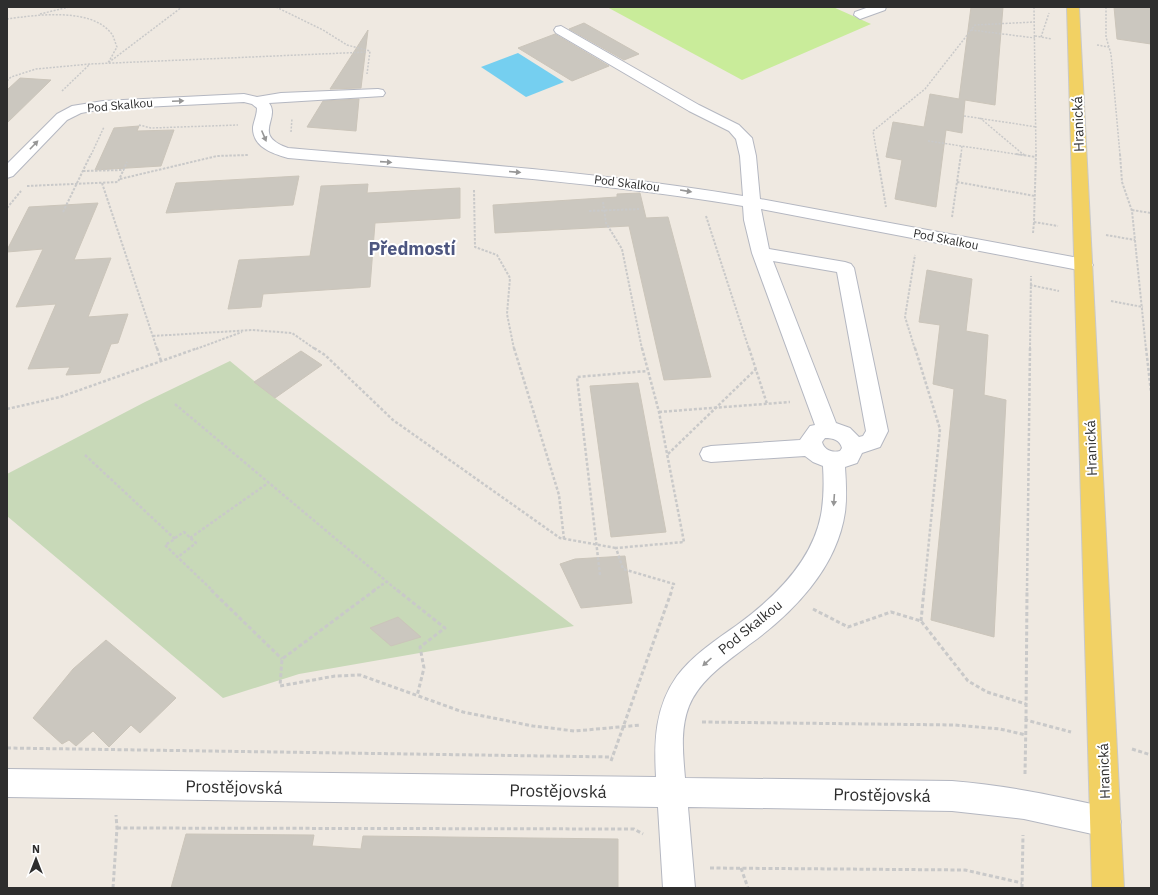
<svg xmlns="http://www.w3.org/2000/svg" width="1158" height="895" font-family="'IBM Plex Sans',sans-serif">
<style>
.cemetery{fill:#c8d9b8}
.pitch{fill:#c9ec9a}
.water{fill:#75cff0}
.building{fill:#cbc7bf;stroke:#cbc5ba}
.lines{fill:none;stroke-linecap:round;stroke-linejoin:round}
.minor-casing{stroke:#b4b7c1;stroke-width:2}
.major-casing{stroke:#c9c9c9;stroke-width:2}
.path-far3{stroke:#c9c9c9;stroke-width:1.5;stroke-dasharray:2 1.5;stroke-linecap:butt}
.path-far2{stroke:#c9c9c9;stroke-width:2;stroke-dasharray:2.5 1.5;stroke-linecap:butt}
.path-far1{stroke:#c9c9c9;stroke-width:2.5;stroke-dasharray:3 2;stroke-linecap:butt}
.path{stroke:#c9c9c9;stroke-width:3;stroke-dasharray:4 2.5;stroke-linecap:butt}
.minor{fill:#fff;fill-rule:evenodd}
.major{fill:#f2d163;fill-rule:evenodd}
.oneway{fill:#969696}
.labels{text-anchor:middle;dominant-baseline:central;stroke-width:4;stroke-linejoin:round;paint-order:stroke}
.far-street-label{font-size:12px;fill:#2e2e2e;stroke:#fff}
.street-label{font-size:14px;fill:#2e2e2e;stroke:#fff}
.near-street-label{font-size:17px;fill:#2e2e2e;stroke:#fff}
.district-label{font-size:18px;font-weight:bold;fill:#4d5680;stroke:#fff}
</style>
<rect width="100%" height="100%" fill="#efe9e1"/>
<polygon class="cemetery" points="230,361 275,398 574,626 299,674 223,698 7,516 7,474 145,402"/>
<polygon class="pitch" points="607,7 833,7 871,24 742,80"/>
<polygon class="water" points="518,53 564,82 526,97 481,67"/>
<g class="building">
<polygon points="971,7 1003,7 995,105 965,100 962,133 946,130 936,207 895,199 902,160 886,157 893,122 924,127 930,94 959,99"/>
<polygon points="1114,7 1151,7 1151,44 1117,39"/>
<polygon points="584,23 639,54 624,60 569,29"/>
<polygon points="368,30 361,88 330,89"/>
<polygon points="555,34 609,66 572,81 518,48"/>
<polygon points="20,78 51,80 7,123 7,90"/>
<polygon points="359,99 356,131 307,127 323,101"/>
<polygon points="139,126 137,131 174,130 161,166 95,170 114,128"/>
<polygon points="299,176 293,205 166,213 176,183"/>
<polygon points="368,184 367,193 460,188 460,218 375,223 370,287 263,294 261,307 228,309 239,260 310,256 321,186"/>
<polygon points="640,193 646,218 668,217 711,377 664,380 629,226 495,233 493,205 617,197 617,194"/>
<polygon points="98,203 74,260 111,258 88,317 128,314 118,343 111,344 100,373 66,375 70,367 28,369 56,304 16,307 43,249 7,252 7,250 29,207"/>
<polygon points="927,270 972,279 966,331 988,335 984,395 1006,400 994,637 931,620 954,389 933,384 940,325 919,322"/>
<polygon points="301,351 322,365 275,398 254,382"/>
<polygon points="638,383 666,532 611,537 590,386"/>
<polygon points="625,556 632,603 581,608 560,564 575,559"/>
<polygon points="398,617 421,637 391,646 370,628"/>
<polygon points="106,640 176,698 140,733 131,725 109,747 93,731 76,746 69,740 62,744 33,718 73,669"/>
<polygon points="186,834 314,835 312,846 361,849 363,836 618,839 618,888 171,888"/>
</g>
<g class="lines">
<g class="minor-casing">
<g id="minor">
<polygon points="869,7 886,7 885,10 860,19 854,15 855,12"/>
<path d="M 561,26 L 699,105 L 739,125 L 752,138 L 756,156 L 760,199 L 1084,259 L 1090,261 L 1093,265 L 1090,269 L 1084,271 L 761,209 L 769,249 L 845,262 L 851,264 L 854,268 L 888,431 L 880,447 L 862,453 L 857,463 L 845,467 C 846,482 847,497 845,512 C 837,568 793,613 750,644 C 728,661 700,679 689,706 C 680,729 683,754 685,778 L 952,781 C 1005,785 1055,796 1106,807 L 1117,811 L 1121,822 L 1117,833 L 1106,837 L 1024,819 L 952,811 L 688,807 L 695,888 L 663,888 L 658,807 L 7,797 L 7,769 L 656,777 C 654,741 655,707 677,676 C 693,655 716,640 737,625 C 774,598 812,562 821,515 C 824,499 824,482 823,466 L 813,462 L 805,456 L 711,462 L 703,460 L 700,454 L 703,448 L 711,446 L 800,440 L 810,426 L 815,425 L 752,253 L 744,220 L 743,206 C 593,181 440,171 288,158 C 273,154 252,147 253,127 C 254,121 257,115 257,108 L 252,104 L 244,102 L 103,109 L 81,113 L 67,120 L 13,176 L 7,178 L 7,164 L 57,114 L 72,106 L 103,101 L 244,94 L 257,97 L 281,93 L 378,89 L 383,90 L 385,93 L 383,96 L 269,103 C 281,119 251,135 288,148 C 440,161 592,171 743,196 L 740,156 L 736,139 L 729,131 L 689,111 L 556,33 L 554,30 L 556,27 ZM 773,261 L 837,272 L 866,431 L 863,436 L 859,437 L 850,428 L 836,423 ZM 825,438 C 833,438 840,440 842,448 L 840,451 C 832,453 824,450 822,442 Z"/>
</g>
</g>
<g class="major-casing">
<polygon id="major" points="1067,7 1079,7 1124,888 1092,888"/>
</g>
<g class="path-far3">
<polyline points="276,7 323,30 347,45 370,51 367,74"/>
<polyline points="1034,7 1036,155"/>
<polyline points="1106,7 1106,37 1111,54 1120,155"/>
<polyline points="40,14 69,7"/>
<path d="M 7,19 C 36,15 90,7 111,33 C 114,36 115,43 117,47 L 108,63 L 182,7"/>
<polyline points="971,30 1035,38"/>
<polyline points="1035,36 1052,39"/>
<polyline points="1041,37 1049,13"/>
<polyline points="1097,45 1109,47"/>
<polyline points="7,81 11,77 36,69 90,64 367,52"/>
<polyline points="62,91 90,64"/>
<polyline points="964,116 1037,127"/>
<polyline points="980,118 1024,155"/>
<polyline points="139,125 151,128 238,125"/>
<polyline points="291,132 292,118"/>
<polyline points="928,141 1022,155"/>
<polyline points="91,155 104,127"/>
<polyline points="877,155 873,131 925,89 975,25 1034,22"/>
<polyline points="961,155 962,146"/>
</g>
<g class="path-far2">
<polyline points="877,154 886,207"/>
<polyline points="1016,154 1036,157"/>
<polyline points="1023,154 1024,155"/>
<polyline points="1036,154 1034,222 1058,226"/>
<polyline points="1120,154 1122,182 1132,211 1146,349"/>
<polyline points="83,171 124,170"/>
<polyline points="120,179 217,156 248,155"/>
<polyline points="957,182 1035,196"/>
<polyline points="102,183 157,349"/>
<polyline points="27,186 118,182 127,162"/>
<polyline points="474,190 475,247 497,255 510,278 507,314 514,349"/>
<polyline points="603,202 606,223 622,249 642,349"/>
<polyline points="7,208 21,191"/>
<polyline points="1132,210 1151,213"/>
<polyline points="589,211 639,209"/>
<polyline points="63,212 91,154"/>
<polyline points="706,216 749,349"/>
<polyline points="952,217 961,154"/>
<polyline points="1033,233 1034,222"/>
<polyline points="1106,235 1135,240"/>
<polyline points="1030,285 1059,291"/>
<polyline points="1111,301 1143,307"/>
<polyline points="153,336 252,330 292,333 315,349"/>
<polyline points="196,349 242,332"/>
<polyline points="915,349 905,317 915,255"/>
<polyline points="1030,349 1031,276"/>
</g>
<g class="path-far1">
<polyline points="157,348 161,361"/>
<polyline points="314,348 325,355 393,420 560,538 616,548"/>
<polyline points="514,348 559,495 564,539"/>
<polyline points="642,348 659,412 684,542 616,548 623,569 674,584 671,591"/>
<polyline points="749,348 767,404"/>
<polyline points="915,348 940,429 924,591"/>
<polyline points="1146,348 1151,392"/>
<polyline points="175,404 398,591"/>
<polyline points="7,409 60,397 198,348"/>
<polyline points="659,412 790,402"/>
<polyline points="668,454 756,369"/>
<polyline points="85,455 175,539 165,545 213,591"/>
<polyline points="175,538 184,532 196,543 178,557"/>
<polyline points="190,538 268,483"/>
<polyline points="600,575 577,377 647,371"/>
<polyline points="373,591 386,582"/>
<polyline points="1027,591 1030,348"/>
</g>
<g class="path">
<polyline points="211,590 282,659"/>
<polyline points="375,590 282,659 280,686 335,676 360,675 463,712 533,726 575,731 641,725"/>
<polyline points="397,590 445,628 420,647 424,668 417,696"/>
<polyline points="813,609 848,627 891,612 921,621 968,681 987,692 1026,704"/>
<polyline points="921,621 924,590"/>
<polyline points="1026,720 1027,590"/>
<polyline points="702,722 955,725 1000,729 1026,735"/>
<polyline points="7,748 612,757"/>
<polyline points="1132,749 1151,755"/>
<polyline points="611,761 672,590"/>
<polyline points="1025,774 1026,720 1071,732"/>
<polyline points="117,828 634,829 643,834"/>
<polyline points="710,868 965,870 1022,883"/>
<polyline points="741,868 748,888"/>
<polyline points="113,888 117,828 116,815"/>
<polyline points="1022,888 1023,835"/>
</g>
<use href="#minor" class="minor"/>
<use href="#major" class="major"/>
</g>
<defs><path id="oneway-solid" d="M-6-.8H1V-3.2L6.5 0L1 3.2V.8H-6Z"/></defs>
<g class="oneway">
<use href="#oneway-solid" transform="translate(178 101) rotate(-3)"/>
<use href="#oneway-solid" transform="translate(264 136) rotate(67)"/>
<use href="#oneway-solid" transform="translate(34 145) rotate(-46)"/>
<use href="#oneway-solid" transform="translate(386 162) rotate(4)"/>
<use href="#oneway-solid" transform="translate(515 172) rotate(5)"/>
<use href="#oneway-solid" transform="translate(686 191) rotate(9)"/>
<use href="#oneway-solid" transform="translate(834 500) rotate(94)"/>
<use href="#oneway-solid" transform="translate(707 662) rotate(138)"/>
</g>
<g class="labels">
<g class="far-street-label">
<text transform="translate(120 105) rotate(-5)">Pod Skalkou</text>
<text transform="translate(627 183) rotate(7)">Pod Skalkou</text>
<text transform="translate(946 239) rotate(11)">Pod Skalkou</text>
</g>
<g class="street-label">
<text transform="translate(1078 124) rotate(-92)">Hranická</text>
<text transform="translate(1091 448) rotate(-92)">Hranická</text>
<text transform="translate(750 627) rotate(-39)">Pod Skalkou</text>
<text transform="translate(1104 771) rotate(-92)">Hranická</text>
</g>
<g class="near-street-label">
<text transform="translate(234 787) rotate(1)">Prostějovská</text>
<text transform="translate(558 791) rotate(1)">Prostějovská</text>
<text transform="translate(882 795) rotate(1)">Prostějovská</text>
</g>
<g class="district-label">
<text x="412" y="248">Předmostí</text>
</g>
</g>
<rect width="1158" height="895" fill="none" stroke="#2e2e2e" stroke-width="16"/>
<g transform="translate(36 859)" stroke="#ffffff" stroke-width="3" paint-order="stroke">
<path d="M0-3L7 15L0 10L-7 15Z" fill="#2e2e2e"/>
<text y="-6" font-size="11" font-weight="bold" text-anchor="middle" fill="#2e2e2e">N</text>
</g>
</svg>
